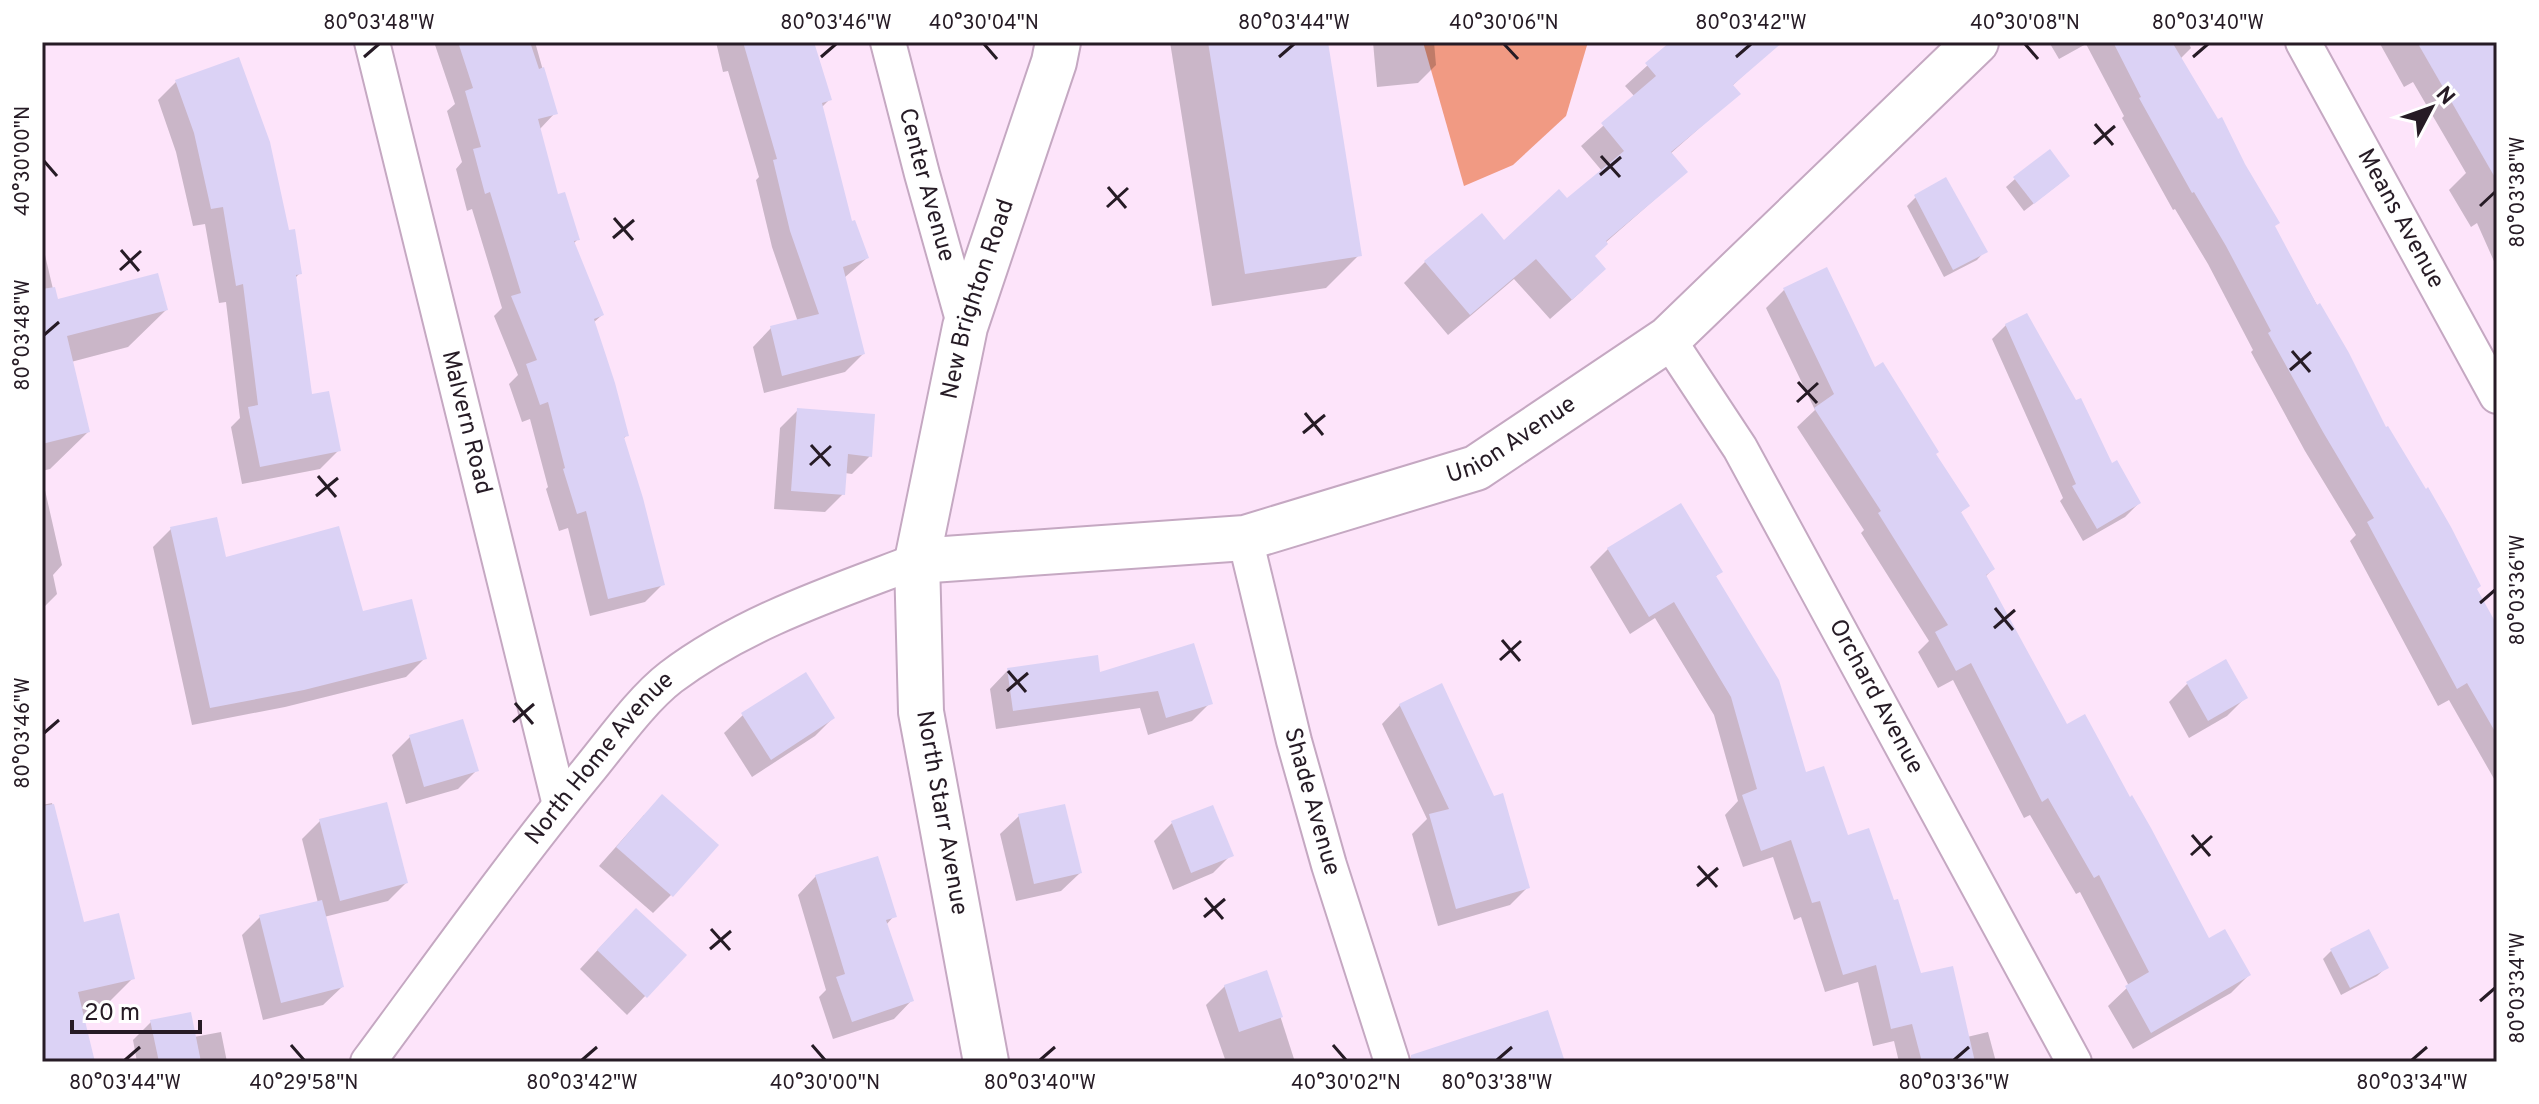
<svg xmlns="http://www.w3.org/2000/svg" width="2539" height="1104" font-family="Overpass,sans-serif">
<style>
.forest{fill:#f19a83}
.shadow{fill:#0003}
.building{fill:#dbd2f5}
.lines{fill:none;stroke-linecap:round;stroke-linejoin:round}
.street-casing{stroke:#c5a8c2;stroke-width:38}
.secondary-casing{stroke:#c5a8c2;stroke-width:48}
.street{stroke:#fff;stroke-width:34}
.secondary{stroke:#fff;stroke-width:44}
.ticks{fill:none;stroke:#261b25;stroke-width:3}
.labels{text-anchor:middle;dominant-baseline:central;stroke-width:8;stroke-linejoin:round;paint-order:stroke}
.street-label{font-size:24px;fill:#261b25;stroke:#fff}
.neatline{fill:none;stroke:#261b25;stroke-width:3}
.ticks-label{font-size:20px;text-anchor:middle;fill:#261b25}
</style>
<rect width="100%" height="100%" fill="#fde4fa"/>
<polygon class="forest" points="1423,42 1588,42 1566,116 1513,165 1464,186"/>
<g class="shadow">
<polygon points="434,42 535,42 555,113 539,130 557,196 578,239 573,244 602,315 593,323 627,435 622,440 663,584 645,602 590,616 568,528 559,531 546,489 548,487 530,419 522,422 509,384 518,375 494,316 502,308 472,209 467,211 456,169 462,162 447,111 455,104"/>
<polygon points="716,42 812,42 829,100 821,108 850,224 867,258 844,278 863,354 845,372 764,393 753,347 771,328 798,322 772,247 756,180 759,177 728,71 723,72"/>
<polygon points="1170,42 1326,42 1359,255 1326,288 1212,306"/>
<polygon points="1373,42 1434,42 1436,65 1418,83 1377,87"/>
<polygon points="1673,42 1756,42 1766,54 1731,87 1738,94 1670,154 1686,172 1605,243 1592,257 1583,290 1550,319 1514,279 1448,335 1404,283 1425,262 1504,242 1567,201 1602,171 1581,146 1635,97 1625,86"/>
<polygon points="2049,42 2188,42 2191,48 2180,59 2497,629 2497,784 2449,700 2438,706 2350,541 2356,535 2305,451 2251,352 2253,350 2208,264 2175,209 2173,210 2122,118 2124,116 2086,44 2059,59"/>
<polygon points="2379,42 2483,42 2497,67 2497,268 2477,223 2471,227 2449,190 2466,173 2413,82 2404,87"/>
<polygon points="176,82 288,232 300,273 294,279 310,397 339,450 320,469 242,484 231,427 240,418 226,302 219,303 205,224 193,226 176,152 158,100"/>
<polygon points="2015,179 2059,184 2024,211 2006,187"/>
<polygon points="1916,197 1985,251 1977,260 1944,277 1907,206"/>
<polygon points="42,242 56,302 166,310 128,347 71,362 88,432 50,469 42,471"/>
<polygon points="1826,269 1875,370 1967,506 1959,514 1993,569 1985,577 2066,726 2208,941 2249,975 2231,993 2133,1049 2108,1006 2129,986 2080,892 2076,894 2030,815 2024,818 1953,680 1938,688 1918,652 1929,641 1861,533 1864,530 1797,427 1815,410 1766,308 1784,290"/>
<polygon points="2006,325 2139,503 2125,517 2083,541 2060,501 2063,498 1992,339"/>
<polygon points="798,410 870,456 852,474 845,473 843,494 825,512 774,509 780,428"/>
<polygon points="42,477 62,565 53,575 57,594 42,609"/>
<polygon points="171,529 224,559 361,613 425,658 406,677 285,707 192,725 153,547"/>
<polygon points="1608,549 1720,572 1715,577 1805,775 1847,838 1920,976 1967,1037 1988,1032 1996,1062 1899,1062 1894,1041 1873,1046 1858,982 1825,992 1801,917 1794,920 1773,857 1743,867 1725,815 1738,801 1714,715 1655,618 1630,634 1590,567"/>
<polygon points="1008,670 1099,675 1210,703 1192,721 1148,735 1140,708 996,729 990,689"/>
<polygon points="2187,684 2245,698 2227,716 2189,738 2169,702"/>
<polygon points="1400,705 1528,887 1510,905 1438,926 1412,834 1427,819 1382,724"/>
<polygon points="743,715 833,718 815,736 752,777 724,733"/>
<polygon points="410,737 476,771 458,789 406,804 392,755"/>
<polygon points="52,803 82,924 133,978 95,1016 82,1019 93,1062 42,1062 42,805"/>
<polygon points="644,815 671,895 653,913 599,866"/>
<polygon points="1019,816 1080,873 1061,891 1016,901 1000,834"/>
<polygon points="320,821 406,883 388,901 324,917 342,987 323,1005 263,1020 242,935 260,917 318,903 302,839"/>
<polygon points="1172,823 1231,855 1213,873 1173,890 1154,841"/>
<polygon points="816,876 894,916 886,925 912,1000 894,1019 833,1039 819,997 826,990 798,895"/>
<polygon points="618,928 684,955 627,1015 580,969"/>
<polygon points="2332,950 2386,968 2377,976 2341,995 2323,959"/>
<polygon points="1266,972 1295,1062 1226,1062 1206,1005 1225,986"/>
<polygon points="151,1022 194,1037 221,1032 227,1062 137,1062 133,1040"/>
</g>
<g class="building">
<polygon points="458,42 530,42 539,69 544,67 558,114 538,119 558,194 565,192 580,240 574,241 604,315 594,319 615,383 629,436 624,437 643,498 665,585 608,599 586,511 577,514 563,469 565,468 548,402 540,405 526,364 537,360 511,296 521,293 490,192 485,194 473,149 481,147 465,91 473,88"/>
<polygon points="743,42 814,42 832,100 822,103 852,221 855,220 869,258 843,267 865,354 782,376 770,326 819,314 790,231 773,160 777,159"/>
<polygon points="1208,42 1328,42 1362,256 1245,274"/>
<polygon points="1670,42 1783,42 1733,85 1741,94 1671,152 1688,172 1606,241 1608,244 1595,256 1606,269 1572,300 1536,259 1470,315 1424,261 1482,213 1504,240 1559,189 1567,198 1624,151 1601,123 1656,76 1645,63"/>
<polygon points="2113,42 2172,42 2218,119 2222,117 2245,164 2280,223 2275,226 2317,305 2320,303 2349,353 2386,427 2388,426 2426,489 2428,487 2451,527 2481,586 2477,589 2497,625 2497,735 2467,683 2457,689 2367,522 2374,518 2323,432 2268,333 2271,331 2226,246 2194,192 2192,193 2139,98 2141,97"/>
<polygon points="2417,42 2497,42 2497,181"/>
<polygon points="239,57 270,142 289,230 295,229 302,274 296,275 312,394 329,391 341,451 260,467 248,407 258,405 243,284 236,286 223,207 211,209 194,133 175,80"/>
<polygon points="2050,149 2070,176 2034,204 2013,177"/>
<polygon points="1946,177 1988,252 1953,270 1914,195"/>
<polygon points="1827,267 1875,367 1883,362 1939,452 1936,454 1970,506 1961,512 1995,569 1986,575 2067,724 2085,714 2130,797 2132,795 2151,828 2209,938 2225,929 2251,975 2151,1033 2125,986 2149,972 2099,875 2094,878 2048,798 2042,802 1971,663 1956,671 1935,632 1948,625 1878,513 1881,511 1814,408 1834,394 1783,288"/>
<polygon points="158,273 168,310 67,336 90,432 42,444 42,289 55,287 58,299"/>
<polygon points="2027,313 2076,400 2081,398 2112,463 2117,460 2141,503 2097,529 2072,486 2076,484 2005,324"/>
<polygon points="797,408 875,414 872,457 848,454 845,495 791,491"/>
<polygon points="1681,503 1723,572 1716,576 1779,680 1806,772 1824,766 1848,835 1869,828 1894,900 1898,899 1921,973 1953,966 1975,1062 1922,1062 1912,1024 1891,1029 1876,965 1843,975 1820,901 1812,903 1791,840 1761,851 1742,795 1757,789 1731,697 1674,602 1649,617 1607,548"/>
<polygon points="217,517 226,557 339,526 363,611 412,599 427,659 304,690 210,708 170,527"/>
<polygon points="1194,643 1213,704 1166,718 1158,691 1013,711 1007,668 1098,655 1100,672"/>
<polygon points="2226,659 2248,698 2208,721 2186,682"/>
<polygon points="806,672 835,718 771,760 741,713"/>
<polygon points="1442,683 1494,796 1503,793 1530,888 1456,909 1429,814 1449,809 1399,704"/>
<polygon points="463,719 479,771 424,787 409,735"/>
<polygon points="662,794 719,845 673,897 616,847"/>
<polygon points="387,802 408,883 340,901 319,819"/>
<polygon points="54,804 84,922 119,913 135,979 78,992 95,1062 42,1062 42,806"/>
<polygon points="1065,804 1082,873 1034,884 1018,814"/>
<polygon points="1213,805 1234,856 1191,873 1171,821"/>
<polygon points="878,856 897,917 886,920 914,1001 852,1022 836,977 845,974 815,875"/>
<polygon points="322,900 344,987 281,1003 259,915"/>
<polygon points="636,908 687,955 647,998 597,950"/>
<polygon points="2369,929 2389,968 2350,988 2330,949"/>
<polygon points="1267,970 1283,1017 1239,1032 1224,985"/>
<polygon points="1548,1010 1565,1062 1411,1062 1411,1055"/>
<polygon points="191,1012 201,1062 159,1062 150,1020"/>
</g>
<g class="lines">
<g class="street-casing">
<g id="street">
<path id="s1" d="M 372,42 L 560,805"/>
<path id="s2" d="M 888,42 L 922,174 L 965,327"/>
<path id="s3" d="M 2303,42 L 2497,396"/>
<path id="s4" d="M 1668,339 L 1740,448 L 2074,1062"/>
<path id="s5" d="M 1245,538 L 1294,741 L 1329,865 L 1392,1062"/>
<path id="s6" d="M 368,1062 C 440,965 510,866 587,772 C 611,743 641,700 671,677 C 744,622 833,593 917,561"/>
</g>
</g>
<g class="secondary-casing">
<g id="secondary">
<path id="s7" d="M 917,561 L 1245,538 L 1476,468 L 1668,339 L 1976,42"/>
<path id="s8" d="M 986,1062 L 921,712 L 917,561 L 965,327 L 1054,62 L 1058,42"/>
</g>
</g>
<use href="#street" class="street"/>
<use href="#secondary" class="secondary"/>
</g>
<path class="ticks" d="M 984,44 L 997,59M 1504,44 L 1518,59M 2025,44 L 2038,59M 364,57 L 379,44M 821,57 L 836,44M 1279,57 L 1294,44M 1736,57 L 1751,44M 2193,57 L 2208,44M 2095,124 L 2113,145M 2094,144 L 2115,126M 1601,156 L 1620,177M 44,161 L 57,176M 1600,175 L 1621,157M 1108,187 L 1126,208M 2480,206 L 2495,192M 1107,207 L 1128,188M 614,218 L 633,240M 613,238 L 634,220M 121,250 L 139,271M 120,270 L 141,251M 44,335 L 59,322M 2292,351 L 2310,372M 2290,370 L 2311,352M 1798,382 L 1817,403M 1797,402 L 1818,383M 1305,413 L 1323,435M 1303,433 L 1325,415M 811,445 L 830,466M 810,465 L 831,446M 318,476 L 336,497M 316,496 L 338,478M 2480,603 L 2495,590M 1995,608 L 2013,630M 1994,628 L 2015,610M 1502,640 L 1520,661M 1500,660 L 1521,641M 1008,671 L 1026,692M 1007,691 L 1028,673M 515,703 L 533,724M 513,722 L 534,704M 44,733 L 59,720M 2192,835 L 2210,856M 2191,855 L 2212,836M 1698,866 L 1717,887M 1697,886 L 1718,868M 1205,898 L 1223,919M 1204,917 L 1225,899M 711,929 L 730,950M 710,949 L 731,931M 2480,1001 L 2495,988M 291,1045 L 304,1060M 812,1045 L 825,1060M 1333,1045 L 1346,1060M 125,1060 L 140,1047M 582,1060 L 597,1047M 1040,1060 L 1055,1047M 1497,1060 L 1512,1047M 1954,1060 L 1969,1047M 2412,1060 L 2427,1047"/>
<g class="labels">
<g class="street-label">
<text stroke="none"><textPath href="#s2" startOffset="148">Center Avenue</textPath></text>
<text stroke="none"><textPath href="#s3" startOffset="202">Means Avenue</textPath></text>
<text stroke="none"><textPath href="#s8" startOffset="776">New Brighton Road</textPath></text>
<text stroke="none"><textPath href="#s1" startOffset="392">Malvern Road</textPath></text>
<text stroke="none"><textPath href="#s7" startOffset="614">Union Avenue</textPath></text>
<text stroke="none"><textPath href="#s4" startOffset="414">Orchard Avenue</textPath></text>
<text stroke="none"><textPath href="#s6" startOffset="382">North Home Avenue</textPath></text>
<text stroke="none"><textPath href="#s5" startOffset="272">Shade Avenue</textPath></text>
<text transform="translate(941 813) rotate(80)">North Starr Avenue</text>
</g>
</g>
<rect width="2539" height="1104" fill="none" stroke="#ffffff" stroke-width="88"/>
<g transform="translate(2431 108) rotate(49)" stroke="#ffffff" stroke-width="6" paint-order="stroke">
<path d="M0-6L14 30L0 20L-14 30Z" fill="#261b25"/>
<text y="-12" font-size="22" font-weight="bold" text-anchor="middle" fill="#261b25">N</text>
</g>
<path d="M72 1020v12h128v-12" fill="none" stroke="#261b25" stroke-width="4"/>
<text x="84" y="1020" font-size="24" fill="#261b25" stroke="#ffffff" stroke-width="6" paint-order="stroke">20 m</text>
<rect x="44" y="44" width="2451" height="1016" class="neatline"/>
<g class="ticks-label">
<text x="379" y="29">80°03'48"W</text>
<text x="836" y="29">80°03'46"W</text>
<text x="984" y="29">40°30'04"N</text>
<text x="1294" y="29">80°03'44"W</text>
<text x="1504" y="29">40°30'06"N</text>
<text x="1751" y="29">80°03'42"W</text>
<text x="2025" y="29">40°30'08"N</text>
<text x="2208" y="29">80°03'40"W</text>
<text transform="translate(22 161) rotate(-90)" y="7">40°30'00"N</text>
<text transform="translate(2517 192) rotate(-90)" y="7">80°03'38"W</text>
<text transform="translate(22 335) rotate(-90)" y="7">80°03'48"W</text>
<text transform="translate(2517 590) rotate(-90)" y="7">80°03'36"W</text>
<text transform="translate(22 733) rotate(-90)" y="7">80°03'46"W</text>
<text transform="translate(2517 988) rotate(-90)" y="7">80°03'34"W</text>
<text x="125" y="1089">80°03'44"W</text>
<text x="304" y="1089">40°29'58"N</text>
<text x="582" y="1089">80°03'42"W</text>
<text x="825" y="1089">40°30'00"N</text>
<text x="1040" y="1089">80°03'40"W</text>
<text x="1346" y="1089">40°30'02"N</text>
<text x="1497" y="1089">80°03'38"W</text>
<text x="1954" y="1089">80°03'36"W</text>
<text x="2412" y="1089">80°03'34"W</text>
</g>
</svg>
